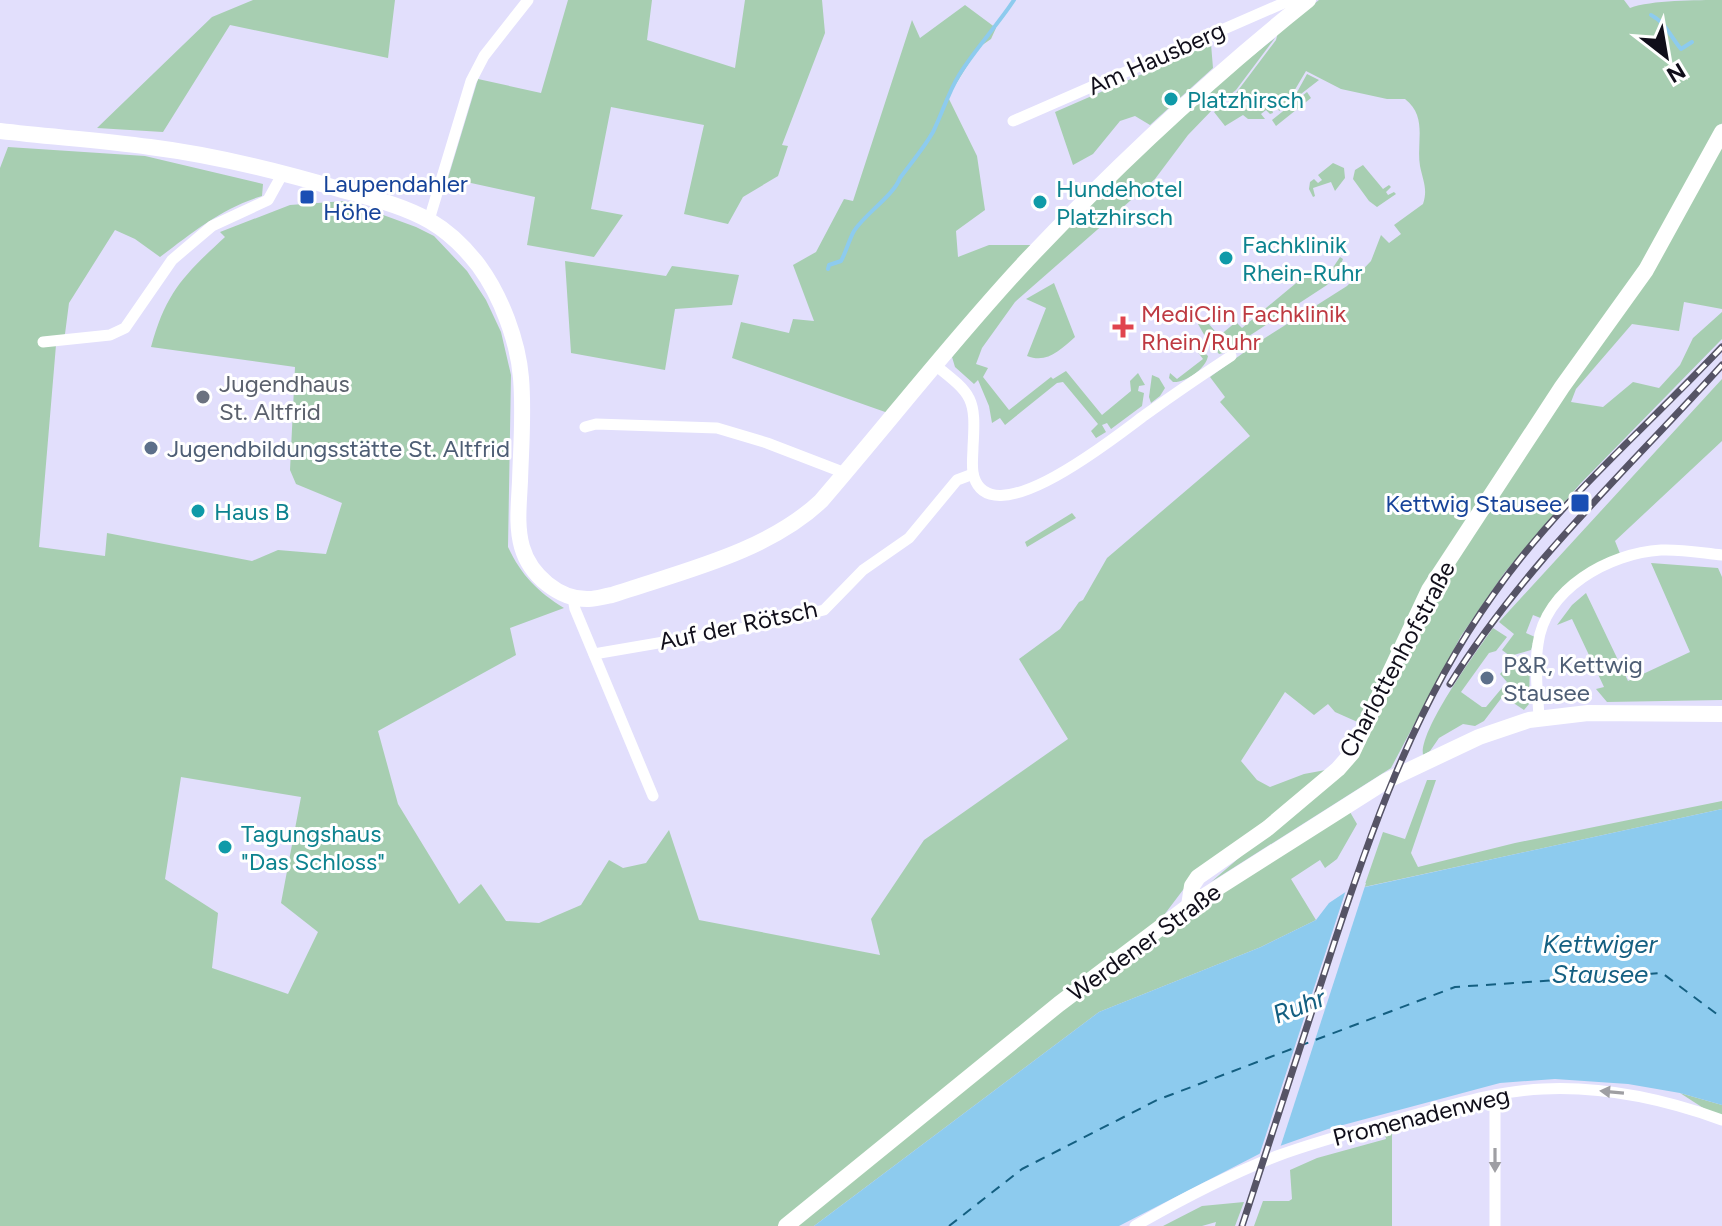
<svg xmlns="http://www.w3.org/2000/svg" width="1722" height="1226" font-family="Figtree,sans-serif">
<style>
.green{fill:#a7ceb1;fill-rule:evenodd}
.water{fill:#8dcbee}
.pier{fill:#e2dffc}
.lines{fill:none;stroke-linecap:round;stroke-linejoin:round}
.stream{stroke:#8dcbee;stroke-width:4}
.ferry{stroke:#145f81;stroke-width:2;stroke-dasharray:10 8;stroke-linecap:butt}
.street{stroke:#fff;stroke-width:11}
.secondary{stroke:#fff;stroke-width:16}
.rail-casing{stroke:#565466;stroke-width:7}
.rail{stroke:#fff;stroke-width:4;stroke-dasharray:12;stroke-linecap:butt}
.oneway{fill:#9f9fa3}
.culture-dot{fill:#0f9aa8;stroke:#fff;stroke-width:3}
.transit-dot{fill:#1a4fb4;stroke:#fff;stroke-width:3}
.health-dot{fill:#e0444e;stroke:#fff;stroke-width:3}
.worship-dot{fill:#6b7280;stroke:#fff;stroke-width:3}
.service-dot{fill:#5c6f8a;stroke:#fff;stroke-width:3}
.labels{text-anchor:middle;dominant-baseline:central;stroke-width:6;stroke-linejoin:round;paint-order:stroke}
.street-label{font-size:24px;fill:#100e1a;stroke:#fff}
.culture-label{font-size:24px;fill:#0d838f;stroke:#fff;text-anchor:start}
.transit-label{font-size:24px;fill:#164399;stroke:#fff;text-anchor:start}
.health-label{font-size:24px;fill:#be3a42;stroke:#fff;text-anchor:start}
.worship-label{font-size:24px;fill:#5b616d;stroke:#fff;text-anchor:start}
.service-label{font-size:24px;fill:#4e5e75;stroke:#fff;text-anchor:start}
.water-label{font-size:26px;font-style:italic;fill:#145f81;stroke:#fff}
</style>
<rect width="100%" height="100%" fill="#e2dffc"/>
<g class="green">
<polygon points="253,0 395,0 388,58 230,25 163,132 97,128 212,17"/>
<polygon points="568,0 652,0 647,40 735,68 745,0 822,0 825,33 782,145 788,146 778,176 743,197 728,224 684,214 704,125 611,107 591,209 623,215 594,257 527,245 535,197 448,178 478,79 541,93"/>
<path d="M 1319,0 L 1624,0 L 1630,8 C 1651,0 1697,0 1722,0 L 1722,123 L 1668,226 L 1472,515 L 1362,724 L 1335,712 L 1328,704 L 1314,715 L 1285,692 L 1241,761 L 1257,780 L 1270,787 L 1304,774 L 1331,769 L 1192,878 L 1158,923 L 783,1226 L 0,1226 L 0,168 L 8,147 L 145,156 L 263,184 L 262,196 C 222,208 193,232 160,257 L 135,239 L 115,230 L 69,303 L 65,334 L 56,345 L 39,547 L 105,556 L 107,533 L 252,561 L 278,550 L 326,554 L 342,503 L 296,484 L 290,470 L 295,367 L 151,347 C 166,292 184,275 225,237 L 220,232 L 290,205 L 345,201 L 416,227 L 434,236 L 467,271 L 486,300 L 501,332 L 511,375 L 508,547 C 521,575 538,592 564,608 L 510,628 L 516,655 L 378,731 L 398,804 L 459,904 L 481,884 L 506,921 L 539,923 L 581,905 L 609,860 L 623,868 L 646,863 L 669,830 L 699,920 L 880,955 L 871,919 L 924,840 L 1068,739 L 1019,659 L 1060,629 L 1079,602 L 1083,600 L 1107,558 L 1250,436 L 1220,402 L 1225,397 L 1210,377 L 1257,343 L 1347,286 L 1371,261 L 1381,235 L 1389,243 L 1401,234 L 1394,225 L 1423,204 C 1428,189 1423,181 1420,166 C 1416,142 1428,117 1405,99 L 1387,99 L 1341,89 L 1306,71 L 1293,93 L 1286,96 L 1227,105 L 1276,40 L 1278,32 ZM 181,777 L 301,797 L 281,903 L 318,932 L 288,994 L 212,968 L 218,913 L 165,879 Z"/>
<polygon points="965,5 996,28 991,39 978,48 948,97 977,156 985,210 956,231 958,257 989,245 1032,245 888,413 732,358 741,322 789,333 793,319 814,321 793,265 816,252 844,199 853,201 912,20 920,38"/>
<path d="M 1275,38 L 1236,90 L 1215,107 L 1188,135 L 1155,179 L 1015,302 L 982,348 L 976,364 L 988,368 L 983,377 L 1009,410 L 1051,377 L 1053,379 L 1066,371 L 1102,415 L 1131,391 L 1130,381 L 1138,373 L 1145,385 L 1139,386 L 1138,391 L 1144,393 L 1142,406 L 1111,429 L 1107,423 L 1102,425 L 1106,432 L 1096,438 L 1091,431 L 1098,424 L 1063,382 L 1057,383 L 1005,425 L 1000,418 L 992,423 L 989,406 L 978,380 L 974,384 L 955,367 L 952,357 C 999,298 1052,243 1106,190 C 1160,136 1215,84 1275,38 Z"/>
<polygon points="1211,44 1213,68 1150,125 1135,116 1120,121 1093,154 1073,165 1055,112"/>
<polygon points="1307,74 1319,80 1279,111 1276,101 1296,94"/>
<polygon points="1307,92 1311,98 1276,126 1272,120"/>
<polygon points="1270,102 1273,113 1270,114 1266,110 1261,114 1265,119 1248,119 1243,115 1225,126 1214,112 1218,109"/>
<polygon points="1722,143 1722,309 1684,302 1679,331 1632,324 1576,389 1571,402 1603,407 1633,382 1659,388 1680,365 1693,338 1722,312 1722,339 1580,484 1505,572 1461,636 1391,768 1211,882 1347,765 1432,593"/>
<polygon points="1333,163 1344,168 1345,178 1335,191 1331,182 1313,188 1315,196 1313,197 1309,189 1310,182 1314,179 1318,183 1322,180 1318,175"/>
<polygon points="1363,165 1383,189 1389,185 1391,187 1386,192 1388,195 1394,192 1396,194 1377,207 1369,201 1353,179 1355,170"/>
<polygon points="1340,257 1343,259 1337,274 1327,285 1223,353 1219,354 1206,338 1198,324 1204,318 1219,336 1236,322 1242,328 1313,269 1321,279 1328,275"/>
<polygon points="565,261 666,276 672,266 739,275 732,305 675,309 665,370 571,353"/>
<path d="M 1054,283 L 1075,337 C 1060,350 1047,364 1027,356 L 1046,308 L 1026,299 Z"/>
<path d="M 1200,349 L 1208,356 C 1206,369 1185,383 1173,382 L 1169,378 L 1170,373 L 1177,379 L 1203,359 L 1197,351 Z"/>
<polygon points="1152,375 1159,378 1165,388 1160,396 1151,403 1149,397"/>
<polygon points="1722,379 1722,441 1615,541 1621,556 1601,564 1543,619 1533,615 1526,633 1535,637 1531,650 1510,656 1502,650 1514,634 1499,622"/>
<polygon points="1072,513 1076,518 1027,547 1025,542"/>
<polygon points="1651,563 1718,568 1722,577 1722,700 1607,702 1596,689 1604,687 1572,619 1557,625 1572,605 1586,593 1628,681 1690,652"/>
<path d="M 1493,628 L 1507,637 L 1496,651 L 1489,653 L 1461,692 L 1482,707 L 1486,707 L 1507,682 L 1500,674 C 1508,665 1519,662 1530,660 L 1529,704 L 1524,710 L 1503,696 L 1484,721 L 1475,726 L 1463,724 L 1439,738 L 1430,751 L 1423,755 C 1419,730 1476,652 1493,628 Z"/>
<polygon points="1427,780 1436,780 1411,853 1418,867 1515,843 1722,801 1722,809 1364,887 1383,832 1405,839"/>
<polygon points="1350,812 1357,824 1337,859 1325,868 1320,860 1291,879 1316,920 1261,947 1099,1012 814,1226 795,1226 1059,1009 1194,911"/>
<polygon points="1680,1093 1722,1105 1722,1117 1711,1113"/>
<polygon points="1392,1128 1392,1226 1254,1226 1263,1201 1289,1201 1292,1199 1290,1170 1317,1158 1386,1139 1384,1131"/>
<polygon points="1244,1202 1235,1226 1215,1226 1216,1222 1202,1226 1163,1226 1202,1206"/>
</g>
<polygon class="water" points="1722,809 1722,1105 1680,1093 1628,1084 1555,1079 1500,1083 1328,1129 1263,1152 1119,1226 814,1226 1099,1012 1261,947 1316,920 1329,903 1347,891"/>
<polygon class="pier" points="1366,883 1279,1151 1258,1159 1347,887"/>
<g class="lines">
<g class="stream">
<path d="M 1651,15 C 1665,22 1671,37 1681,49 L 1692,42"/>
<path d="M 828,269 L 829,265 L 841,261 C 846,252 849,240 854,231 C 865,214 894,195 900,178 C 911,163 924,148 933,132 C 942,114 948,93 959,75 C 975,49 997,26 1014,0"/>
</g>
<polyline class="ferry" points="949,1226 1022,1169 1157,1100 1455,987 1662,973 1722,1018"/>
<g class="street">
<polyline points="1013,121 1286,2 1301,6"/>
<polyline points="429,220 471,81 484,56 528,0"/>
<polyline points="43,342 110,335 125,328 172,260 212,226 268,200 283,173"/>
<path d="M 935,365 C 973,395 976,398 973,447 C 973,456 971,468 974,477 C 993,537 1120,433 1145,415 C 1173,395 1202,375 1231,356"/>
<polyline points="585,427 596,424 717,428 767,443 845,473"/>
<polyline points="573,598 575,609 653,796"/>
<polyline points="594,654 757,626 824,610 863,570 909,538 957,480 973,474"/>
<path d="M 1539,718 C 1538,694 1534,668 1538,644 C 1545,589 1609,553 1661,550 C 1681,549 1702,553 1722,555"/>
<polyline points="1495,1095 1495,1226"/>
<path d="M 1135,1226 C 1180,1200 1228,1175 1277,1156 C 1323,1139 1371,1127 1418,1114 C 1459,1103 1500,1091 1543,1089 C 1605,1086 1664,1099 1722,1120"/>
</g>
<g class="secondary">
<path d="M 0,131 C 50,137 100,140 150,147 C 214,155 278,171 339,189 C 370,198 402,205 430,221 C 449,232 466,249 479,266 C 501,296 518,341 521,378 C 524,413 521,447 520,481 C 519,503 516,526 522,547 C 530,575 559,600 589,599 C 596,599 605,596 612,595 C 683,571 767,552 821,501 C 890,421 955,337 1027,260 C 1115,167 1208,80 1308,0"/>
<polyline points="1189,906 1192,886 1198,877 1268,828 1338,769 1352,753 1429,590 1562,387 1646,270 1722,132"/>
<polyline points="786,1226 1059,1004 1189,906 1386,781 1479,737 1529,720 1588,713 1722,714"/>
</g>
<g class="rail-casing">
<g id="rail">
<path d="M 1450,684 C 1524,565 1629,468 1722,365"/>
<path d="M 1242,1226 C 1270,1140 1298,1054 1326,968 C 1368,838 1413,707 1493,595 C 1558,502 1645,429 1722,347"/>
</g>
</g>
<use href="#rail" class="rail"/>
</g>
<defs><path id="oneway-solid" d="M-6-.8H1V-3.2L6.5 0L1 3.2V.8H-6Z" transform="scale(2)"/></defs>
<g class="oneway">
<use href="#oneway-solid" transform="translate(1612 1092) rotate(-175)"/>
<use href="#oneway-solid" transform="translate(1495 1160) rotate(90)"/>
</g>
<g class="culture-dot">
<circle cx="1171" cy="99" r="8"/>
<circle cx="1040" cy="202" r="8"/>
<circle cx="1226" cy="258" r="8"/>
<circle cx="198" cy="511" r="8"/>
<circle cx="225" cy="847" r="8"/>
</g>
<g class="transit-dot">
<rect x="299" y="189" width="16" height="16" rx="4"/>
<rect x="1570" y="493" width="20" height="20" rx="4"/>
</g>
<path class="health-dot" d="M1119 315h8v8h8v8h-8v8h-8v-8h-8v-8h8z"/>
<circle class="worship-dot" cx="203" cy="397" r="8"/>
<g class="service-dot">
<circle cx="151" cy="448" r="8"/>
<circle cx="1487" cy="678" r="8"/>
</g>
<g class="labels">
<g class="street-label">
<text transform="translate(1156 58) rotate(-24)">Am Hausberg</text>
<text transform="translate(738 625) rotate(-12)">Auf der Rötsch</text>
<text transform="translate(1397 659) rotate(-62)">Charlottenhofstraße</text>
<text transform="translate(1144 942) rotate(-36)">Werdener Straße</text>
<text transform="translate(1421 1116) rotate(-14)">Promenadenweg</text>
</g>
<g class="culture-label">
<text x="1187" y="99">Platzhirsch</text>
<text x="1056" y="188">Hundehotel<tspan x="1056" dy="28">Platzhirsch</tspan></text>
<text x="1242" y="244">Fachklinik<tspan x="1242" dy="28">Rhein-Ruhr</tspan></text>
<text x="214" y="511">Haus B</text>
<text x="241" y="833">Tagungshaus<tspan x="241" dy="28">"Das Schloss"</tspan></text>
</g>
<g class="transit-label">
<text x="323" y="183">Laupendahler<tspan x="323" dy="28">Höhe</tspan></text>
<text x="1562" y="503" text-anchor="end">Kettwig Stausee</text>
</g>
<g class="health-label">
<text x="1141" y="313">MediClin Fachklinik<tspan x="1141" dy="28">Rhein/Ruhr</tspan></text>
</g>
<g class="worship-label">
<text x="219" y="383">Jugendhaus<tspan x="219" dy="28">St. Altfrid</tspan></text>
</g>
<g class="service-label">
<text x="167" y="448">Jugendbildungsstätte St. Altfrid</text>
<text x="1503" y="664">P&amp;R, Kettwig<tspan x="1503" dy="28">Stausee</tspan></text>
</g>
<g class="water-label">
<text x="1600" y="944">Kettwiger<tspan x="1600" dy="30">Stausee</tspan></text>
<text transform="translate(1299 1006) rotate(-21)">Ruhr</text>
</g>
</g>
<g transform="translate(1666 56) rotate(149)" stroke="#ffffff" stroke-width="6" paint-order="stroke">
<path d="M0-6L14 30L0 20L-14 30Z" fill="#100e1a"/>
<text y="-12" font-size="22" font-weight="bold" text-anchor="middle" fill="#100e1a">N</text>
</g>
</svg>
